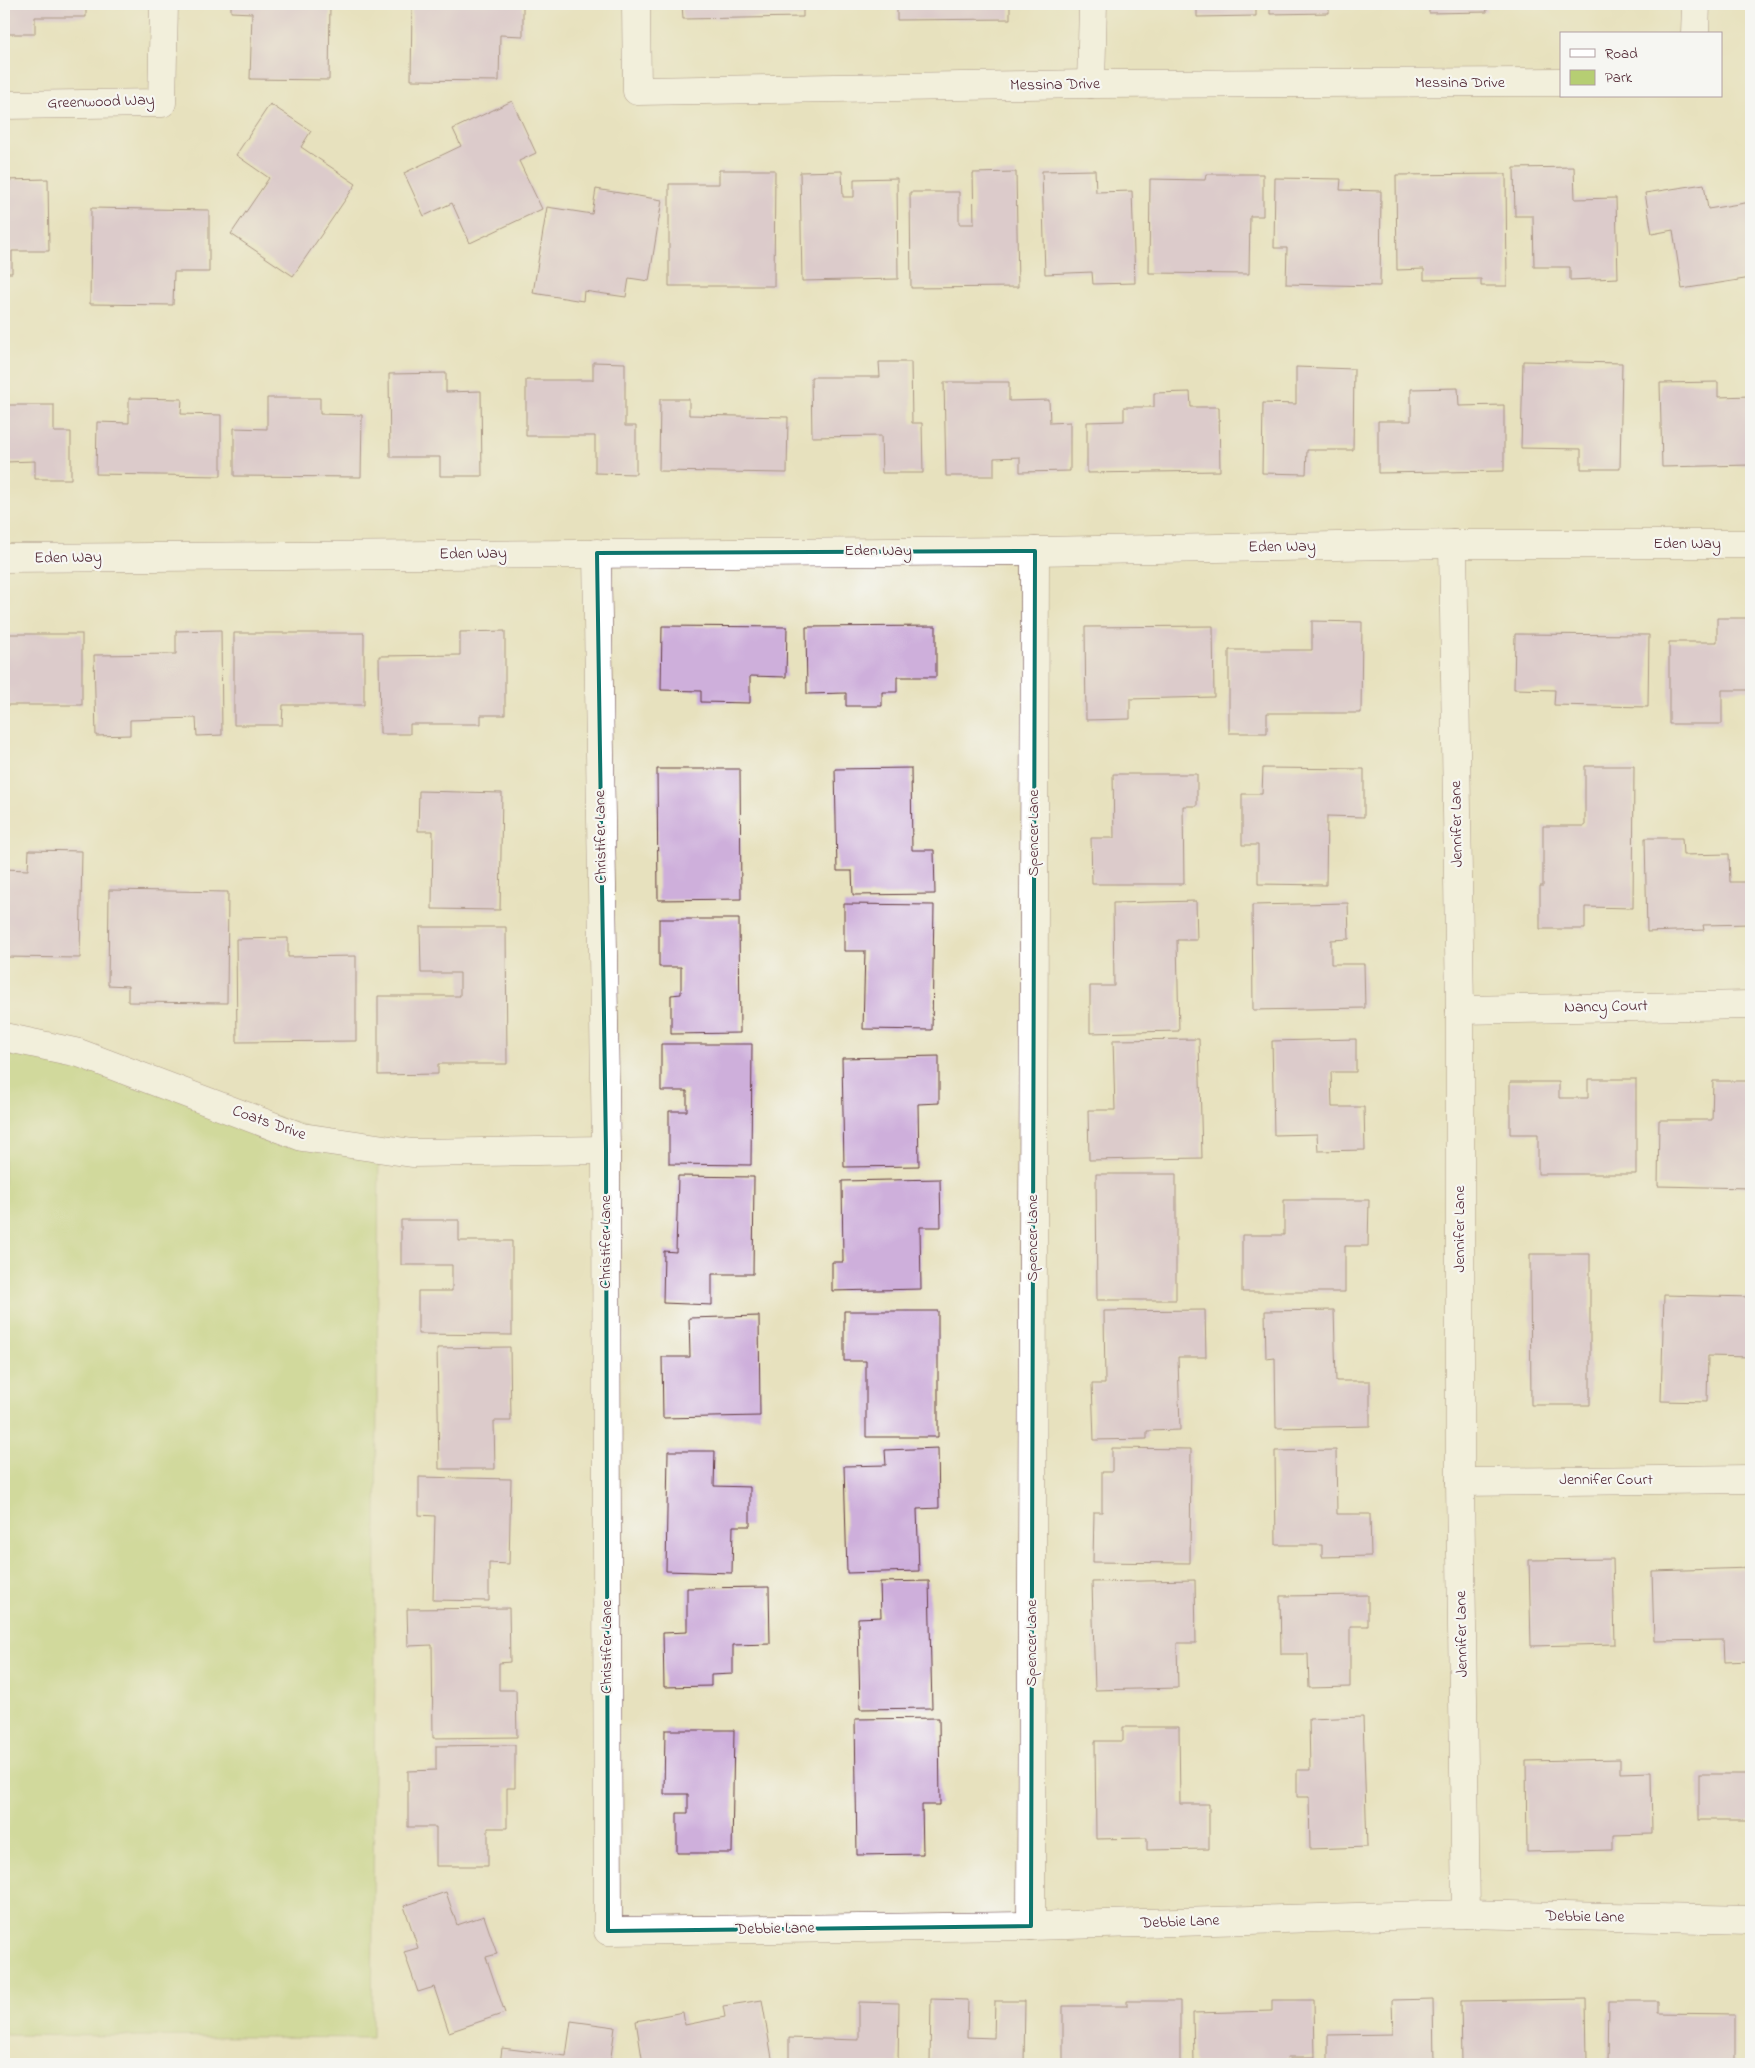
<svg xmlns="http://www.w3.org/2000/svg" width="1755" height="2068" font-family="'Indie Flower',sans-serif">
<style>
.green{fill:#b6ce73;stroke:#80764f}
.building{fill:#ceafdb}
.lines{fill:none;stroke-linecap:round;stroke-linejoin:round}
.minor-casing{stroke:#623c41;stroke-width:29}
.minor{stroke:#fff;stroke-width:28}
.marked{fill:none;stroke:#0f766e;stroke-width:4;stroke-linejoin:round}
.labels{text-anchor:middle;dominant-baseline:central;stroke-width:4.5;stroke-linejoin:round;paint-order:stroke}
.street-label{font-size:16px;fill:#4a1f2b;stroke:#f6f6f2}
</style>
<rect width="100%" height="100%" fill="#f6f6f2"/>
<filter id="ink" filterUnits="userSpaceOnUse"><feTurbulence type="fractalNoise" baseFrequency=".02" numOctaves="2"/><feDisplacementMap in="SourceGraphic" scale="10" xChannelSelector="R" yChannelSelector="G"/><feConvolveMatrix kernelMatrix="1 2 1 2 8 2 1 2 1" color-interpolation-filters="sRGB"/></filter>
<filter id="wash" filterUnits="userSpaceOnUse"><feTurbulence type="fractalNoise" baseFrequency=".0096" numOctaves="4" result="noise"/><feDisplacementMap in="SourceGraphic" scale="20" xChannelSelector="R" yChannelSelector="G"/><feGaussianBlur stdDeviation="1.12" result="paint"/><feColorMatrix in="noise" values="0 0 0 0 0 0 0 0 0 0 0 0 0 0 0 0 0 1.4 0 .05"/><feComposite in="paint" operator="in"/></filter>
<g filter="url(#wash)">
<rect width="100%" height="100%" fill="#e7e1be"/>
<polygon class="green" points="4,1037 379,1148 372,2038 4,2035"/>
<g id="blocks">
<g class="building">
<polygon points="4,4 86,4 86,17 35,17 35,34 4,34"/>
<polygon points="231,4 330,4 329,80 250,79 252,13 231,12"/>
<polygon points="412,4 523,4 523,36 500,35 499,81 411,80"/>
<polygon points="682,4 803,4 803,17 683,19"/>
<polygon points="897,4 1010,4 1010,19 897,20"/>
<polygon points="1197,4 1256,4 1256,16 1197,17"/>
<polygon points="1270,4 1329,4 1329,13 1270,14"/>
<polygon points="1429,4 1486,4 1487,12 1429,13"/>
<polygon points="512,101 536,153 519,161 542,209 470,243 452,203 424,216 404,173 461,146 453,129"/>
<polygon points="270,104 311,131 301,147 356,184 293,276 231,234 269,178 236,155"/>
<polygon points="1574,167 1575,199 1616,198 1618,278 1570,280 1570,267 1534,267 1533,216 1515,216 1514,168"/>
<polygon points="719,170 775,170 774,286 669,286 669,184 719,184"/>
<polygon points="1095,170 1096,192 1132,191 1135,283 1093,284 1092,272 1045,274 1042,171"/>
<polygon points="842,171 843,197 854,197 854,179 897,178 898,279 802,281 800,172"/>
<polygon points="1016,172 1018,287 911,288 910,192 959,192 959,224 974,224 973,173"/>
<polygon points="1206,174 1263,174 1263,216 1250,216 1249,274 1149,273 1150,179 1205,180"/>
<polygon points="1506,174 1507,286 1481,286 1481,279 1424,280 1424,269 1397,270 1396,175"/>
<polygon points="1275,178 1341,179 1340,190 1381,191 1380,286 1286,284 1287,248 1274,248"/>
<polygon points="48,179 49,251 12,251 12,273 4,273 4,180"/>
<polygon points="1704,184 1708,209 1751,202 1751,278 1682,289 1673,230 1652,234 1645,193"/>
<polygon points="596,189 662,200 649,281 629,278 626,297 584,291 583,301 533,293 547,207 592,214"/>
<polygon points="91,208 209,210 209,272 174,272 173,305 90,304"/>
<polygon points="1523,361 1622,363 1620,469 1581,469 1581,449 1521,448"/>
<polygon points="593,362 625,363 625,426 636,426 636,474 595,473 595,436 526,436 526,380 593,380"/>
<polygon points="879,362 911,362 912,423 922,423 923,473 882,473 881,436 812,437 811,377 880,377"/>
<polygon points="1296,367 1354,369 1353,450 1307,450 1306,474 1262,473 1263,403 1296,404"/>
<polygon points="446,373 446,392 481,391 482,476 440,476 440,457 390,457 389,374"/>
<polygon points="944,382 1009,382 1009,401 1049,400 1050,423 1070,422 1070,471 1020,472 1020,457 994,458 994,476 946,476"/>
<polygon points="1718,382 1718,397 1751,396 1751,465 1662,467 1660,383"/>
<polygon points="1458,388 1459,406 1504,405 1504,471 1378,473 1378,421 1411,421 1411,389"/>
<polygon points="1190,392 1191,407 1219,407 1220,471 1087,473 1087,422 1124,421 1124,407 1154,407 1154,393"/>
<polygon points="129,398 182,399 181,414 221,415 221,476 96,474 97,422 129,423"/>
<polygon points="267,398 320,398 320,414 362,415 361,477 234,476 234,428 267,429"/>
<polygon points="660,399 689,399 689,415 788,417 787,473 659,471"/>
<polygon points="4,405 54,405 54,432 71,432 71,479 35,479 35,461 6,462 6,482 4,482"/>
<polygon points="1717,618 1751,618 1751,690 1722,690 1722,724 1669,724 1669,642 1717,642"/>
<polygon points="1312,621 1362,622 1361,713 1267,713 1267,733 1229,733 1229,650 1312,650"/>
<polygon points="662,626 787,627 786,677 750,676 750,703 701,702 701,691 661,690"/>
<polygon points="936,626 936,677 897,677 897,692 882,692 882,706 846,706 846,693 807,694 806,627"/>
<polygon points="1213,626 1214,697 1130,699 1130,719 1086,720 1085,627"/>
<polygon points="221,630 222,735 197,736 196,718 130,720 130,735 96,736 94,655 176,654 176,631"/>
<polygon points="505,631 505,715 481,715 481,724 410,724 410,734 380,734 379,656 460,655 460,632"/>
<polygon points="234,633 364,633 364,705 283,705 282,725 234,725"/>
<rect x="4" y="634" width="78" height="71"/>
<polygon points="1515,634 1649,635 1648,707 1554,705 1555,690 1514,689"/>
<polygon points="1585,766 1634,766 1633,908 1585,907 1585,929 1540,929 1540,886 1543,886 1543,826 1585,826"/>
<polygon points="911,768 912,850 934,850 935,894 853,895 852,871 837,871 835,769"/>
<polygon points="1263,768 1364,769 1364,817 1327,816 1326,885 1258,884 1258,845 1242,845 1242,794 1262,794"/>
<polygon points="657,769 740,769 741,899 658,900"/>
<polygon points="1113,774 1197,774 1197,806 1183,806 1184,884 1092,884 1091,838 1114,838"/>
<polygon points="419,791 502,793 500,910 432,909 433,831 418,831"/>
<polygon points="1645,838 1682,838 1683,855 1729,854 1730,882 1751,882 1751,924 1703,925 1704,930 1647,932"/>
<polygon points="29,850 82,851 80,958 4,957 4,869 28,870"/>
<polygon points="109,890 228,892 227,1003 128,1002 128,986 108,985"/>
<polygon points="1196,901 1197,940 1177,940 1179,1031 1090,1033 1090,986 1114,986 1113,903"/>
<polygon points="1348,903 1349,939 1331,940 1331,964 1364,964 1365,1008 1253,1010 1252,905"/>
<polygon points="844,904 934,905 932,1030 863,1029 865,951 844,951"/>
<polygon points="659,919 739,919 740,1033 671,1034 671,995 681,994 681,967 659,967"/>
<polygon points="420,927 506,927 507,1064 438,1064 438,1074 378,1075 378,996 460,996 460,973 421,973"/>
<polygon points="288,938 288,957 356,956 356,1041 237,1042 236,939"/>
<polygon points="1199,1039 1202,1158 1089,1160 1088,1110 1115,1110 1113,1040"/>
<polygon points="1356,1039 1356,1072 1331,1072 1332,1107 1364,1107 1365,1150 1318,1151 1317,1134 1274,1135 1272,1041"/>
<polygon points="661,1044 752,1044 751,1165 669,1164 669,1111 687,1111 687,1091 661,1091"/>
<polygon points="939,1056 939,1103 918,1104 919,1166 844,1167 842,1058"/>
<polygon points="1588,1079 1636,1079 1636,1174 1538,1174 1538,1134 1510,1134 1510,1082 1559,1082 1559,1098 1588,1098"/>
<polygon points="1713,1081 1751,1081 1751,1188 1658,1186 1659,1120 1712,1120"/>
<polygon points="1096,1174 1176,1174 1176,1300 1097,1300"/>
<polygon points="678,1176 754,1177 753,1274 712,1274 712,1305 663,1303 664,1251 676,1252"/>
<polygon points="940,1179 941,1227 920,1227 921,1289 832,1291 832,1262 843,1262 842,1181"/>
<polygon points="1284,1200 1369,1200 1368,1246 1345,1246 1345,1292 1242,1292 1242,1235 1284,1235"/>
<polygon points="401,1220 459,1220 459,1241 512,1241 512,1335 418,1334 418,1291 452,1291 452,1265 401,1265"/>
<polygon points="1530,1254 1590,1254 1590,1405 1531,1405"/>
<polygon points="1664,1295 1751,1297 1751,1357 1708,1356 1707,1402 1661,1401"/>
<polygon points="1205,1310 1206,1357 1178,1357 1180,1430 1147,1431 1147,1439 1094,1440 1092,1384 1105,1384 1104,1311"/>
<polygon points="1334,1310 1336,1381 1370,1381 1370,1426 1276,1428 1275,1358 1266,1359 1265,1311"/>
<polygon points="844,1311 938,1311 938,1437 866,1437 866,1361 844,1361"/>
<polygon points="759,1316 760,1416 663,1418 662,1357 690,1357 689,1318"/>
<polygon points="510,1347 511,1421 494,1421 495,1469 439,1469 437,1348"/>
<polygon points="938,1448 939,1508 917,1509 919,1571 847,1573 844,1466 886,1465 885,1450"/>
<polygon points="1112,1448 1191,1449 1190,1563 1093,1562 1094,1512 1102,1512 1102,1472 1112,1472"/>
<polygon points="1336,1450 1337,1514 1370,1514 1371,1556 1322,1557 1322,1545 1276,1545 1275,1451"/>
<polygon points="668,1451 715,1451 714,1486 750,1487 750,1526 733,1526 732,1573 666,1571"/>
<polygon points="419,1477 511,1479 509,1564 489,1563 489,1601 433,1600 435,1516 419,1515"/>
<polygon points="1613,1559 1615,1644 1531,1646 1529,1560"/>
<polygon points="1751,1568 1751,1661 1725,1662 1724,1640 1654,1641 1652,1571"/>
<polygon points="1195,1580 1196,1643 1177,1643 1178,1688 1095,1690 1092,1582"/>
<polygon points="929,1581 932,1708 860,1709 858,1618 881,1617 880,1582"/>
<polygon points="769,1587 770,1644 733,1645 733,1674 711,1675 711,1686 664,1687 663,1633 687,1632 687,1588"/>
<polygon points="1368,1595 1368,1626 1350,1626 1350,1687 1309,1688 1308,1654 1281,1654 1280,1596"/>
<polygon points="509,1608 510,1662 499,1663 499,1690 516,1690 517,1737 433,1738 432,1645 408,1646 407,1609"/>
<polygon points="1363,1717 1367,1847 1310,1849 1309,1797 1297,1797 1297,1770 1310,1770 1309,1719"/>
<polygon points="939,1718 940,1805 922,1805 923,1854 857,1855 855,1719"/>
<polygon points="1123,1727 1179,1727 1180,1804 1209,1804 1209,1849 1147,1850 1147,1838 1096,1839 1095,1741 1123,1741"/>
<polygon points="665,1730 734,1730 732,1853 677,1853 677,1813 688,1813 688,1794 664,1794"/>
<polygon points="515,1745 515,1788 507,1788 507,1828 488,1828 488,1866 436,1866 436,1827 408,1827 408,1771 436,1770 436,1746"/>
<polygon points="1620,1759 1620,1773 1651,1772 1652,1834 1613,1835 1613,1850 1527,1852 1526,1761"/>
<rect x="1699" y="1774" width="52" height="46"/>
<polygon points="446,1892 457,1925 484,1916 497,1954 486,1957 505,2013 449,2032 434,1987 418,1992 404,1952 418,1948 404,1906"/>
<polygon points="931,1999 968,2000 967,2037 994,2038 995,2001 1025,2001 1024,2064 930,2064"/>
<polygon points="1433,1999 1434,2064 1328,2064 1328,2035 1393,2034 1392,2000"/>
<polygon points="1586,1999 1587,2061 1549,2062 1549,2064 1462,2064 1461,2001"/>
<polygon points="762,2000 773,2064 643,2064 636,2021 683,2012 685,2025 725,2017 723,2006"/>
<polygon points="1272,2000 1314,2000 1315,2057 1287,2057 1288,2064 1194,2064 1193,2013 1272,2011"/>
<polygon points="1127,2001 1180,2001 1180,2064 1063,2064 1063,2006 1127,2006"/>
<polygon points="1608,2001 1657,2001 1657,2013 1735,2014 1735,2064 1607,2064"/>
<polygon points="859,2002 899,2003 898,2064 789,2064 789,2038 859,2040"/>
<polygon points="571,2021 615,2027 610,2064 500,2064 502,2048 566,2056"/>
<rect x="1290" y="2059" width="25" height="5"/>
</g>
</g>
</g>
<g filter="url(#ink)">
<use href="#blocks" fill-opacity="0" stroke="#623c41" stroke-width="1"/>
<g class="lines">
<g class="minor-casing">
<g id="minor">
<polyline points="636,4 637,91 1091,84 1561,82"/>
<polyline points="1695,34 1696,4"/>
<polyline points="1091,84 1093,4"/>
<polyline points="4,105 162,103 164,4"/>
<polyline points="1453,544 1460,1010 1460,1482 1466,1914"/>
<polyline points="597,553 606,1150 608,1931 1031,1926 1466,1914 1751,1920"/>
<polyline points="4,558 1035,551 1453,544 1751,544"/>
<polyline points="1460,1010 1751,1005"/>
<polyline points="4,1037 79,1053 302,1137 412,1153 606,1150"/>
<polyline points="1460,1482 1751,1479"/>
<polyline points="1031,1926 1035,551"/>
</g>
</g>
<use href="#minor" class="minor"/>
</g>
</g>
<path d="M0 0H1755V2068H0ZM 1035,551 L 1031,1926 L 608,1931 L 606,1150 L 597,553 Z" fill="#e7e1be" fill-opacity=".55" fill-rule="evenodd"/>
<path class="marked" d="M 1035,551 L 1031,1926 L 608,1931 L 606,1150 L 597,553 Z"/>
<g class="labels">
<g class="street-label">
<text x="1460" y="83">Messina Drive</text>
<text transform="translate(1055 85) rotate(-1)">Messina Drive</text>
<text transform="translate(101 102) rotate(-2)">Greenwood Way</text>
<text x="1687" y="544">Eden Way</text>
<text transform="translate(1282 547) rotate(-1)">Eden Way</text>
<text x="878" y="551">Eden Way</text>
<text transform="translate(473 554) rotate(-1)">Eden Way</text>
<text transform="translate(68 558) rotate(-1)">Eden Way</text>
<text transform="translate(1457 824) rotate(-91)">Jennifer Lane</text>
<text transform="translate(1034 833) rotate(-90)">Spencer Lane</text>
<text transform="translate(601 837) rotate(-91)">Christifer Lane</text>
<text transform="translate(1606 1007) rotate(-1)">Nancy Court</text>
<text transform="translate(269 1123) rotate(19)">Coats Drive</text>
<text transform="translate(1460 1229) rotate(-90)">Jennifer Lane</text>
<text transform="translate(1033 1238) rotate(-90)">Spencer Lane</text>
<text transform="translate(606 1242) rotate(-90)">Christifer Lane</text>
<text x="1606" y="1480">Jennifer Court</text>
<text transform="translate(1462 1634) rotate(-91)">Jennifer Lane</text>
<text transform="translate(1032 1643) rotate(-90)">Spencer Lane</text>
<text transform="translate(607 1647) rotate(-90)">Christifer Lane</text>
<text transform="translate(1585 1917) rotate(1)">Debbie Lane</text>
<text transform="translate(1180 1922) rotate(-2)">Debbie Lane</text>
<text transform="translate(775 1929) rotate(-1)">Debbie Lane</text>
</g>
</g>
<rect width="1755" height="2068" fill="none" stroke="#f6f6f2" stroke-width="20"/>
<rect x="1560" y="32" width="162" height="65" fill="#f6f6f2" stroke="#b1a0a2"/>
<rect x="1570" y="49" width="25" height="8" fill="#ffffff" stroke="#b1a0a2"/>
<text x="1605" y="58" font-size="15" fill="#4a1f2b">Road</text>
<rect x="1570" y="70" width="25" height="15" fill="#b6ce73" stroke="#b1a0a2"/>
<text x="1605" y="82" font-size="15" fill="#4a1f2b">Park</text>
</svg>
